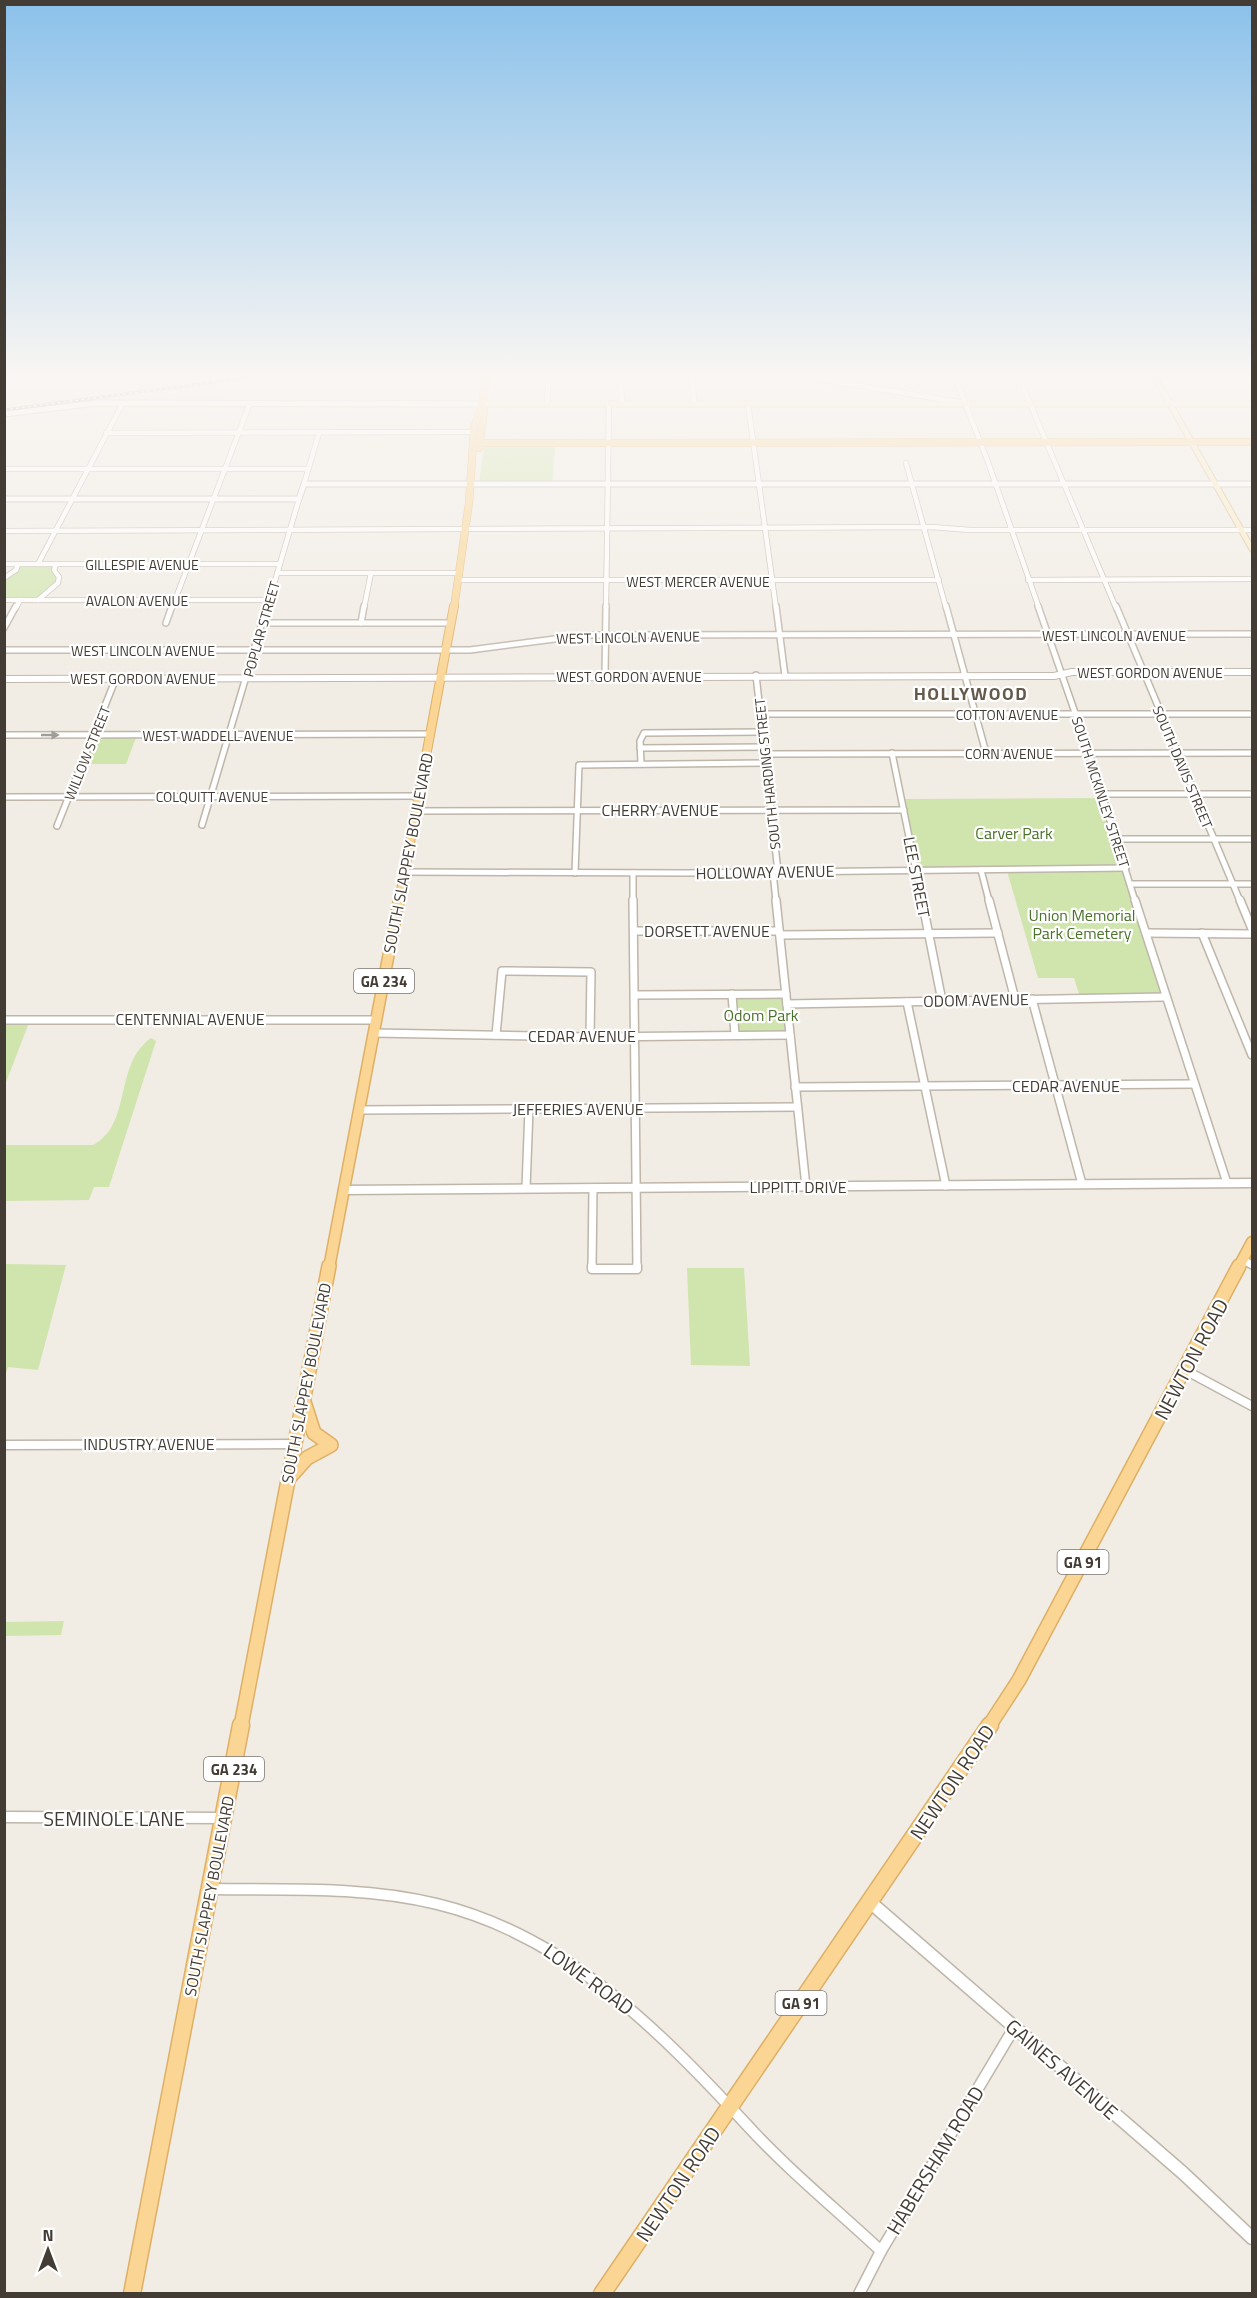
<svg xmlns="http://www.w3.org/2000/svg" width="1257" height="2298" font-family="'Titillium Web',sans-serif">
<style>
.green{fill:#d0e5ad}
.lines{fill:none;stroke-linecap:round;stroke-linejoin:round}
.minor-far4-casing{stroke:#bfb6aa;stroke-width:6}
.minor-far3-casing{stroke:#bfb6aa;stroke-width:8}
.minor-far2-casing{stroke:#bfb6aa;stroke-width:10}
.minor-far1-casing{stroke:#bfb6aa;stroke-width:11}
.minor-casing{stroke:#bfb6aa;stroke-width:13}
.tertiary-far3-casing{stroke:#bfb6aa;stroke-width:7}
.tertiary-far2-casing{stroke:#bfb6aa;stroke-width:8}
.tertiary-far1-casing{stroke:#bfb6aa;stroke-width:11}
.tertiary-casing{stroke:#bfb6aa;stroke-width:15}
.secondary-casing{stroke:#d0bc95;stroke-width:7}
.primary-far4-casing{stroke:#deb065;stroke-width:8}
.primary-far3-casing{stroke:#deb065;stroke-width:10}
.primary-far2-casing{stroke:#deb065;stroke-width:13}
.primary-far1-casing{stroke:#deb065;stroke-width:16}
.primary-casing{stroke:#deb065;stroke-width:19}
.minor-far4{stroke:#fff;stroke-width:4.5}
.minor-far3{stroke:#fff;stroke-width:5}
.minor-far2{stroke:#fff;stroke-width:7}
.minor-far1{stroke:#fff;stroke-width:8}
.minor{stroke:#fff;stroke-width:10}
.tertiary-far3{stroke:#fff;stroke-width:5}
.tertiary-far2{stroke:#fff;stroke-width:6}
.tertiary-far1{stroke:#fff;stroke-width:8}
.tertiary{stroke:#fff;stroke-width:12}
.secondary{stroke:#fceac3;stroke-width:5}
.primary-far4{stroke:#fad594;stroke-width:7}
.primary-far3{stroke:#fad594;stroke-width:8}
.primary-far2{stroke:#fad594;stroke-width:10}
.primary-far1{stroke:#fad594;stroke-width:13}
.primary{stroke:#fad594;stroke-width:16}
.rail-casing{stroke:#949494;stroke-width:3}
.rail{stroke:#fff;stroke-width:1.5;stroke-dasharray:3;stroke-linecap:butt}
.oneway{fill:#a19e9a}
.labels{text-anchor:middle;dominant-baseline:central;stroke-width:4.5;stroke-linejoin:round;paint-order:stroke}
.far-street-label{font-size:14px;fill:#433c34;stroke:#fff}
.shield{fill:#fff;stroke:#7b7671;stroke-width:1.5}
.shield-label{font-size:15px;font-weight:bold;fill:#433c34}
.street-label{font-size:16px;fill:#433c34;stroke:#fff}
.park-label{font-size:16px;fill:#4b722a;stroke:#fff}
.far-district-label{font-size:18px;font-weight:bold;letter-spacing:1.5px;fill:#65594c;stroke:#fff}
.near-street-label{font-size:20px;fill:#433c34;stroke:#fff}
</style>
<rect width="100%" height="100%" fill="#f1ece4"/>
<g class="green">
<polygon points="487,446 555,446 552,483 479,483 484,448"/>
<polygon points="18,565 55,565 58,580 38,600 5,600 4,579"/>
<polygon points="95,735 137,735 126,764 83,764"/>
<polygon points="1102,798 1124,867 917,869 903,799"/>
<polygon points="1125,869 1164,996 1080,997 1074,978 1038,978 1007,871"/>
<polygon points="733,995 785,995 789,1035 736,1035"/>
<polygon points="5,1020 30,1020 5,1085"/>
<path d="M 151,1038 L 156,1041 L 109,1187 L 94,1187 L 89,1200 L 5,1201 L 5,1145 L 93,1145 C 133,1124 113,1065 151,1038 Z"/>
<polygon points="5,1264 66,1265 38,1370 8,1367 5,1377"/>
<polygon points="687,1268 744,1268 750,1366 691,1365"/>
<polygon points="64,1621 61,1635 5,1636 5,1622"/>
</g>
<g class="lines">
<g class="minor-far4-casing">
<g id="minor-far4">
<polyline points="620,372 622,404"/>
<polyline points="692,372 694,404"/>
<polyline points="775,372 965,403"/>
<polyline points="953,372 988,462 1039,608"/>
<polyline points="1017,372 1116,608"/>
<polyline points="693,376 719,372"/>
<polyline points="547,404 549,372"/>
<polyline points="748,404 776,608"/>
<polyline points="106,433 474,432"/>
<polyline points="906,463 946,608"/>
<polyline points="4,469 308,469"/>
<polyline points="304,484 319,433"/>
<polyline points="4,531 932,527 970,530 1252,530"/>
<polyline points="4,564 280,564"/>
<polyline points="38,564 123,403"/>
<polyline points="277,573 458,573"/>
<polyline points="4,578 16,570 18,564"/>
<polyline points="457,580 939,580"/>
<polyline points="1028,580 1252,579"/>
<polyline points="4,600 269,600"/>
<polyline points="38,600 58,583 59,577 54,570 56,564"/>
<polyline points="16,608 20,600"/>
<polyline points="172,608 250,403"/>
<polyline points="267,608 299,499"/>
<polyline points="364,608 371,573"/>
<polyline points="606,608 609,404"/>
</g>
</g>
<g class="minor-far3-casing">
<g id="minor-far3">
<polyline points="776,606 785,676"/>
<polyline points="946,606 986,753"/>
<polyline points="1038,606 1089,753 1135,901"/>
<polyline points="1116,606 1240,901"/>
<polyline points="166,623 172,606"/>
<polyline points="262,623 451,623"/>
<polyline points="361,623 364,606"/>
<polyline points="4,628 16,606"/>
<polyline points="4,650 470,650 586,635 1252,634"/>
<polyline points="605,675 606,606"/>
<polyline points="756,675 778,872"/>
<polyline points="761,714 1252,714"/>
<polyline points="4,735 431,734"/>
<polyline points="640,748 764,747"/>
<polyline points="892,753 922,901"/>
<polyline points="765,754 1252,753"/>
<polyline points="641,763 640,741 644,733 762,732"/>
<polyline points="1103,794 1252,794"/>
<polyline points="4,797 419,796"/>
<polyline points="416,811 904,810"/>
<polyline points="202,825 267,606"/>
<polyline points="57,826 116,678"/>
<polyline points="1116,839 1252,839"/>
<polyline points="981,870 989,901"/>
<polyline points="404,872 686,873 1126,868"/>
<polyline points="773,872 776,901"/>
<polyline points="575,873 579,765 766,763"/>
<polyline points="633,873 633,901"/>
<polyline points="1131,884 1252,884"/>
</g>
</g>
<g class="minor-far2-casing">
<g id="minor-far2">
<polyline points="633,900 637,1268"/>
<polyline points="776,900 806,1187"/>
<polyline points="922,900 942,1001"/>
<polyline points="989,900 1015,999"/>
<polyline points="1135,900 1227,1183"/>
<polyline points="1240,900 1252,929"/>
<polyline points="635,931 779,931"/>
<polyline points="1146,933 1252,934"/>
<polyline points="1202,933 1252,1055"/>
<polyline points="780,935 998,933"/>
<polyline points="732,994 735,1035"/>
<polyline points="636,995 786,994"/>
<polyline points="1032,999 1082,1184"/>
<polyline points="907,1002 946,1186"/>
<polyline points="787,1004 1165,997"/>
<polyline points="4,1020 376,1020"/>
<polyline points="374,1033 589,1037 790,1035"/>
<polyline points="496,1035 502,971 591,972 590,1037"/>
<polyline points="795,1087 1193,1084"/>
<polyline points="359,1110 797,1107"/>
<polyline points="526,1188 529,1109"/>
<polyline points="1243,1260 1252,1265"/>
<polyline points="592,1268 593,1188"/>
</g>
</g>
<g class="minor-far1-casing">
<g id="minor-far1">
<polyline points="592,1266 592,1269 637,1269 637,1266"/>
<polyline points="1185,1370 1252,1406"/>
<polyline points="4,1445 294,1444"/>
</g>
</g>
<g class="minor-casing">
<g id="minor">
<polyline points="4,1817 224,1818"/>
<path d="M 211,1889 C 286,1890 363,1886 437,1904 C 565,1935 659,2030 746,2124 C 787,2169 836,2209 881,2251"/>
<polyline points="859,2294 881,2251 1014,2028"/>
</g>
</g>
<g class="tertiary-far3-casing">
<g id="tertiary-far3">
<polyline points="4,414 97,403 482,404"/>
<polyline points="4,499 299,499 304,484 1252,484"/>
</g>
</g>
<g class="tertiary-far2-casing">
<polyline id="tertiary-far2" points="4,679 1054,676 1072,672 1252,672"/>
</g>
<g class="tertiary-far1-casing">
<polyline id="tertiary-far1" points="343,1190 1252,1183"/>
</g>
<g class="tertiary-casing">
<polyline id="tertiary" points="870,1902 1183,2173 1252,2238"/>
</g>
<g class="secondary-casing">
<g id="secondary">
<polyline points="1152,372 1252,549"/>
<polyline points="482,404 1252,404"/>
</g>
</g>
<g class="primary-far4-casing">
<g id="primary-far4">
<polyline points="480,443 1252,442"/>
<polyline points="479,448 484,410"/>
<polyline points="454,608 469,503 474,428 482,404 487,372"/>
</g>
</g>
<g class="primary-far3-casing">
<polyline id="primary-far3" points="399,901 454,606"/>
</g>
<g class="primary-far2-casing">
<g id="primary-far2">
<polyline points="329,1268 399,900"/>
<polyline points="1238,1268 1252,1242"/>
</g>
</g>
<g class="primary-far1-casing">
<g id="primary-far1">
<polyline points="290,1477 307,1458 331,1445 314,1433 304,1402"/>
<polyline points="241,1726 329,1266"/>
<polyline points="989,1726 1019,1680 1239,1266"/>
</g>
</g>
<g class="primary-casing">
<g id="primary">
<polyline points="132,2294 241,1725"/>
<polyline points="602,2294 990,1725"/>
</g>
</g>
<use href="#minor-far4" class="minor-far4"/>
<use href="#minor-far3" class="minor-far3"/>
<use href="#minor-far2" class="minor-far2"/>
<use href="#minor-far1" class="minor-far1"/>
<use href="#minor" class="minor"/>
<use href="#tertiary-far3" class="tertiary-far3"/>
<use href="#tertiary-far2" class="tertiary-far2"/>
<use href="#tertiary-far1" class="tertiary-far1"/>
<use href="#tertiary" class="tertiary"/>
<use href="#secondary" class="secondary"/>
<use href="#primary-far4" class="primary-far4"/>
<use href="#primary-far3" class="primary-far3"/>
<use href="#primary-far2" class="primary-far2"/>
<use href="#primary-far1" class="primary-far1"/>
<use href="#primary" class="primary"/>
<g class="rail-casing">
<polyline id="rail" points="4,410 290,372"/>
</g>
<use href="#rail" class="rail"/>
</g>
<defs><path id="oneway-solid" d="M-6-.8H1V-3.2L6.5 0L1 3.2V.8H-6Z" transform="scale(1.5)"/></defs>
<use class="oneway" href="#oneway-solid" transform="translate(50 735)"/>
<linearGradient id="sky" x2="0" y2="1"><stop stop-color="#8bc1ea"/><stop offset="0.54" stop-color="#f9f6f3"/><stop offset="1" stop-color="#f9f6f3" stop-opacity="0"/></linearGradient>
<rect width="1257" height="694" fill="url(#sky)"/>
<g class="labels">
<g class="far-street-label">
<text x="142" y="564">GILLESPIE AVENUE</text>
<text x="698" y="581">WEST MERCER AVENUE</text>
<text x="137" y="600">AVALON AVENUE</text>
<text transform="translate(261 629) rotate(-74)">POPLAR STREET</text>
<text x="1114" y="635">WEST LINCOLN AVENUE</text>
<text transform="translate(628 637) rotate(-1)">WEST LINCOLN AVENUE</text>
<text x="143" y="650">WEST LINCOLN AVENUE</text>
<text x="1150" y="672">WEST GORDON AVENUE</text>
<text x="629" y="676">WEST GORDON AVENUE</text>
<text x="143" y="678">WEST GORDON AVENUE</text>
<text x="1007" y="714">COTTON AVENUE</text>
<text x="218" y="735">WEST WADDELL AVENUE</text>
<text transform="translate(87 753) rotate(-68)">WILLOW STREET</text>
<text x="1009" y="753">CORN AVENUE</text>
<text transform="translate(1183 767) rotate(67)">SOUTH DAVIS STREET</text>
<text transform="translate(767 774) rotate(-96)">SOUTH HARDING STREET</text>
<text transform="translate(1101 792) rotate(72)">SOUTH MCKINLEY STREET</text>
<text x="212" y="796">COLQUITT AVENUE</text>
</g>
<g class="shield">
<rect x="354" y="969" width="60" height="24" rx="4.5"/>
<rect x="1057.5" y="1550" width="51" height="24" rx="4.5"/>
<rect x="204" y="1757" width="60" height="24" rx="4.5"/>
<rect x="775.5" y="1991" width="51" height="24" rx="4.5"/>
</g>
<g class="shield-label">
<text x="384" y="981">GA 234</text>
<text x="1083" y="1562">GA 91</text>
<text x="234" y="1769">GA 234</text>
<text x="801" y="2003">GA 91</text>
</g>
<g class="street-label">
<text x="660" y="810">CHERRY AVENUE</text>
<text transform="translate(408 853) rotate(-79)">SOUTH SLAPPEY BOULEVARD</text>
<text transform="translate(765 872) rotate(-1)">HOLLOWAY AVENUE</text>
<text transform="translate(917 877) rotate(79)">LEE STREET</text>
<text x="707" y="931">DORSETT AVENUE</text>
<text transform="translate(976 1000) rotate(-1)">ODOM AVENUE</text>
<text x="190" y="1019">CENTENNIAL AVENUE</text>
<text x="582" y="1036">CEDAR AVENUE</text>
<text x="1066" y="1086">CEDAR AVENUE</text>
<text x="578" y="1109">JEFFERIES AVENUE</text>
<text x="798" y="1187">LIPPITT DRIVE</text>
<text transform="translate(306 1383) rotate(-79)">SOUTH SLAPPEY BOULEVARD</text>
<text x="149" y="1444">INDUSTRY AVENUE</text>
<text transform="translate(209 1896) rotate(-79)">SOUTH SLAPPEY BOULEVARD</text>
</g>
<g class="park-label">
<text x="1014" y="833">Carver Park</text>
<text x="1082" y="915">Union Memorial<tspan x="1082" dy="18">Park Cemetery</tspan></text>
<text x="761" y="1015">Odom Park</text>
</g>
<g class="far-district-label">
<text x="971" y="693">HOLLYWOOD</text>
</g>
<g class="near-street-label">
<text transform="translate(1191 1359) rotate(-62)">NEWTON ROAD</text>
<text transform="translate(952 1782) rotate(-56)">NEWTON ROAD</text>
<text x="114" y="1818">SEMINOLE LANE</text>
<text transform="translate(589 1979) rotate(36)">LOWE ROAD</text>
<text transform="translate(1062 2069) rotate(41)">GAINES AVENUE</text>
<text transform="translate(935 2160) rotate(-59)">HABERSHAM ROAD</text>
<text transform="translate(678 2184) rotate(-56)">NEWTON ROAD</text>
</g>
</g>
<rect width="1257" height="2298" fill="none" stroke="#433c34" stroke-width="12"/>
<g transform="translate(48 2250)" stroke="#ffffff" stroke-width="4.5" paint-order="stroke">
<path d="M0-4.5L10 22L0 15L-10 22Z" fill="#433c34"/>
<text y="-9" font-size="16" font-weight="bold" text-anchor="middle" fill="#433c34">N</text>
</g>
</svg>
